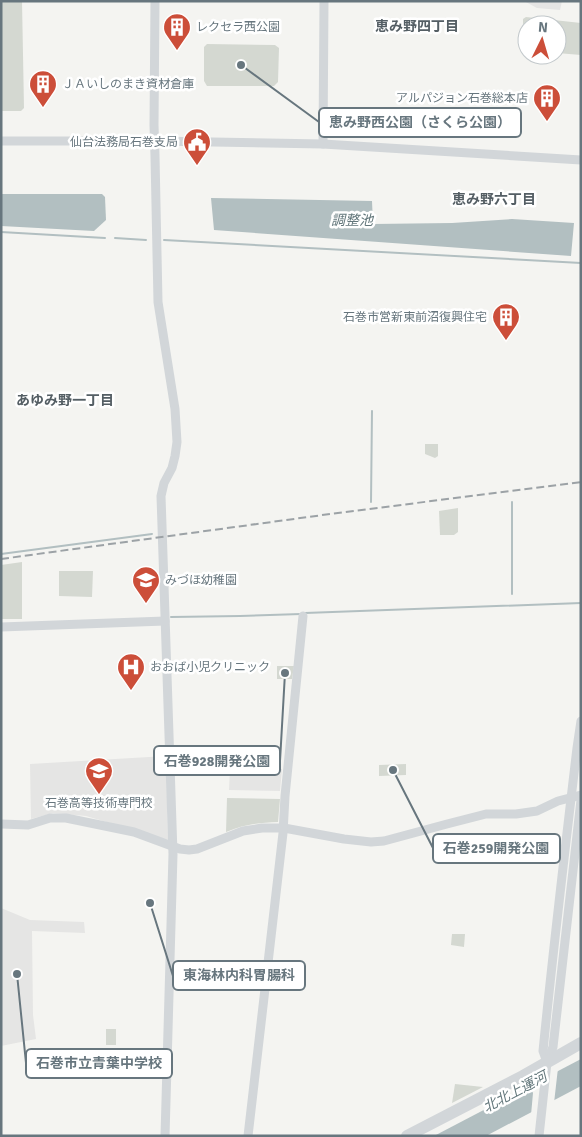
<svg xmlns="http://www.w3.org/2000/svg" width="582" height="1137" font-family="Signika,'Noto Sans JP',sans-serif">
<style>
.built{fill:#e5e5e4}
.green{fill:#d4d8d1}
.water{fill:#b2bfc1}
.pier{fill:#f4f4f1}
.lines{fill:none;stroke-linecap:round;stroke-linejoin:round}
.stream{stroke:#b2bfc1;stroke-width:2}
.secondary{stroke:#d2d6d9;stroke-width:9}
.highway{stroke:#d2d6d9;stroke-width:12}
.rail{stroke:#9ca2a6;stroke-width:2;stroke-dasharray:8 4;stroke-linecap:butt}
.labels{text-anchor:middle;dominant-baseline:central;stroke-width:5;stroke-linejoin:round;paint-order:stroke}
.poi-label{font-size:12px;fill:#67767e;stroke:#fff;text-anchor:start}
.neighbourhood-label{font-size:14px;font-weight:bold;fill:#545e64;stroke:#fff}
.water-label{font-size:14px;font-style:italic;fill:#63777b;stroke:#fff}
.leader{fill:none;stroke:#67767e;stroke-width:2}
.callout-dot{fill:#67767e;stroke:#fff;stroke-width:2}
.callout{fill:#fff;stroke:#67767e;stroke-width:2}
.callout-label{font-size:14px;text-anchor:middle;font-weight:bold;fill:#67767e}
</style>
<rect width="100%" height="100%" fill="#f4f4f1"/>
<g class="built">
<polygon points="524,1 562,1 560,10 537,8"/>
<polygon points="166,756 168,840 86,816 53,813 31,819 30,764"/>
<polygon points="230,769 282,769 280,791 229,790"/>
<polygon points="1,908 30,920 84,922 85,933 32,931 33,1015 36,1039 1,1046"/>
</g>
<g class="green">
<polygon points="1,1 22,1 24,108 21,111 1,111"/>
<polygon points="526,17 581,23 581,55 557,53 557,25 527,25 527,50 523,49 523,19"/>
<polygon points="207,44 275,45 279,48 278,82 274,86 207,86 204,81 204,47"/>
<polygon points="425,444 438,444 438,456 435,458 425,454"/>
<polygon points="458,508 458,532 454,535 440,535 439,511"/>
<polygon points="22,562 22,619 1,619 1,565"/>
<polygon points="59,571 93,571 92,597 59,596"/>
<polygon points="277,666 294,666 292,679 277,679"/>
<polygon points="406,764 406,775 379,776 379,765"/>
<path d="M 227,798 L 280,799 L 278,822 C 258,823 245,824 226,832 Z"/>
<polygon points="452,934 465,934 464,947 451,945"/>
<rect x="106" y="1029" width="10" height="16"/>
<polygon points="455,1084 483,1087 452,1103"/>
</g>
<g class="water">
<polygon points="1,194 102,194 105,197 106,220 94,231 1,226"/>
<polygon points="211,198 372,201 373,224 452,223 512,219 574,223 571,256 214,230"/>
<polygon points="581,1059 581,1086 486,1136 434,1136"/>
</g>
<polygon class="pier" points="558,1068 554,1103 531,1115 533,1093 530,1087 526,1085"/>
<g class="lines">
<g class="stream">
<polyline points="1,232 105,238"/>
<polyline points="115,238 146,240"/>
<polyline points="164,240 581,263"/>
<polyline points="371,502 372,411"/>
<polyline points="512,502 512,594"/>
<polyline points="1,554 152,534"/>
<polyline points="305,613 581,603"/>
<polyline points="171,617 240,616 301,614"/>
</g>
<g class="secondary">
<polyline points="155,1 154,125 155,156 158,302 175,409 177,442 175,456 172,468 164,483 161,496 173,854 165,1136"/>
<polyline points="1,141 155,141 323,144 581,160"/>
<polyline points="323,144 324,1"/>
<polyline points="1,627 165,621"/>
<polyline points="1,824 28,825 50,818 66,818 134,832 180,849 189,850 197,849 243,831 262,828 284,828 344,839 371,842 384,841 447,824 486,814 516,814 537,811 558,801 581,795"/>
<path d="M 547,1062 L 543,1051 C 553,950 565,849 577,748 L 581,721"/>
<polyline points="248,1136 283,833 285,796 303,616"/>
<polyline points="539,1136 547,1062 553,1047 581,800"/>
</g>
<polyline class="highway" points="407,1136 523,1076 581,1043"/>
<polyline class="rail" points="1,559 330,514 581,482"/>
</g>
<defs>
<g id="building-pin" transform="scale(1.4375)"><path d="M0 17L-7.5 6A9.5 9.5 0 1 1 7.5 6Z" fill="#cc4e39" stroke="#fff"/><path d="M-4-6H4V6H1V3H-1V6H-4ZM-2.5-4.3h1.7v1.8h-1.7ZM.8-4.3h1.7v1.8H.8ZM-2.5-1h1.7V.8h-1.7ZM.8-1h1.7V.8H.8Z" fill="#fff"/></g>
<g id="civic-pin" transform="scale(1.4375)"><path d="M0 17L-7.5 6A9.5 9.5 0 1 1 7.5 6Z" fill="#cc4e39" stroke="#fff"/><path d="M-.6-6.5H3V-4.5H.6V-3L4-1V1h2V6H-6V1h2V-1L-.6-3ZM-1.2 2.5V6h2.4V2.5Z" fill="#fff"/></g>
<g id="school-pin" transform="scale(1.4375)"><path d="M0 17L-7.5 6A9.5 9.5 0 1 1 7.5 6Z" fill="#cc4e39" stroke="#fff"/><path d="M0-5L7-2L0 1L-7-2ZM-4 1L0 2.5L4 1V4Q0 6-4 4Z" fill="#fff"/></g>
<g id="hospital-pin" transform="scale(1.4375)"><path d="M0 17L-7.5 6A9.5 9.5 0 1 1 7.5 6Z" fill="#cc4e39" stroke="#fff"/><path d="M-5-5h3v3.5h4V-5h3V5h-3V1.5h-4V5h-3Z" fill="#fff"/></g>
<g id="university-pin" transform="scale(1.4375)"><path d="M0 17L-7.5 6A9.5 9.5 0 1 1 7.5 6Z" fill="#cc4e39" stroke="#fff"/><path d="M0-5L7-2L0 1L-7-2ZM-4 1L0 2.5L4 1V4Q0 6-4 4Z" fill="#fff"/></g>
</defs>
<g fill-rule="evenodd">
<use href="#building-pin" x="177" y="27"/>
<use href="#building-pin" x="43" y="84"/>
<use href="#building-pin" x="547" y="98"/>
<use href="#civic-pin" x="197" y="142"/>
<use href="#building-pin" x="506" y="317"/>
<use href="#school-pin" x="146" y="580"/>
<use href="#hospital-pin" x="131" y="667"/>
<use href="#university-pin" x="99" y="771"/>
</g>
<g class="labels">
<g class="poi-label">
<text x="196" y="27">レクセラ西公園</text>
<text x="62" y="84">ＪＡいしのまき資材倉庫</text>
<text x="528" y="98" text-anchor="end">アルパジョン石巻総本店</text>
<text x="178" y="142" text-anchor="end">仙台法務局石巻支局</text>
<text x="487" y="317" text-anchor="end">石巻市営新東前沼復興住宅</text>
<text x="165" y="580">みづほ幼稚園</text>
<text x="150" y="667">おおば小児クリニック</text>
<text x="99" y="803" text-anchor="middle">石巻高等技術専門校</text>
</g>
<g class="neighbourhood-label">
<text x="417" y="26">恵み野四丁目</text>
<text x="494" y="199">恵み野六丁目</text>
<text x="65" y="400">あゆみ野一丁目</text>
</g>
<g class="water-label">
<text x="352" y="220">調整池</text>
<text transform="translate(515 1092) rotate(-28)">北北上運河</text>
</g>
</g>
<path class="leader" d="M241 65L319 122M285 673L280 761M393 770L433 848M150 903L173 976M17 974L26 1063"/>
<g class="callout-dot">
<circle cx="241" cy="65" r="5"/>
<circle cx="285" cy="673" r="5"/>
<circle cx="393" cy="770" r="5"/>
<circle cx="150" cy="903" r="5"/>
<circle cx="17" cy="974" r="5"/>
</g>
<g class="callout">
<rect x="319" y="108" width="202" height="29" rx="5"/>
<rect x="154" y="746" width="126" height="29" rx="5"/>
<rect x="433" y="834" width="127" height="29" rx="5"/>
<rect x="173" y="961" width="132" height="29" rx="5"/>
<rect x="26" y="1049" width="146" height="29" rx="5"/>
</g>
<g class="callout-label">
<text x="420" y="127">恵み野西公園（さくら公園）</text>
<text x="217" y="766">石巻928開発公園</text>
<text x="496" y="853">石巻259開発公園</text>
<text x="239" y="980">東海林内科胃腸科</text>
<text x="99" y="1068">石巻市立青葉中学校</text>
</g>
<rect width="582" height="1137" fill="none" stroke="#67767e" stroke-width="5"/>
<g transform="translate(542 40) rotate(5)"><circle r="24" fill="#ffffff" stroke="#c2c8cb"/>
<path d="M0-4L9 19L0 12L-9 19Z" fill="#cc4e39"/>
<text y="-8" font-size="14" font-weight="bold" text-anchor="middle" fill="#67767e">N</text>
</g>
</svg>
